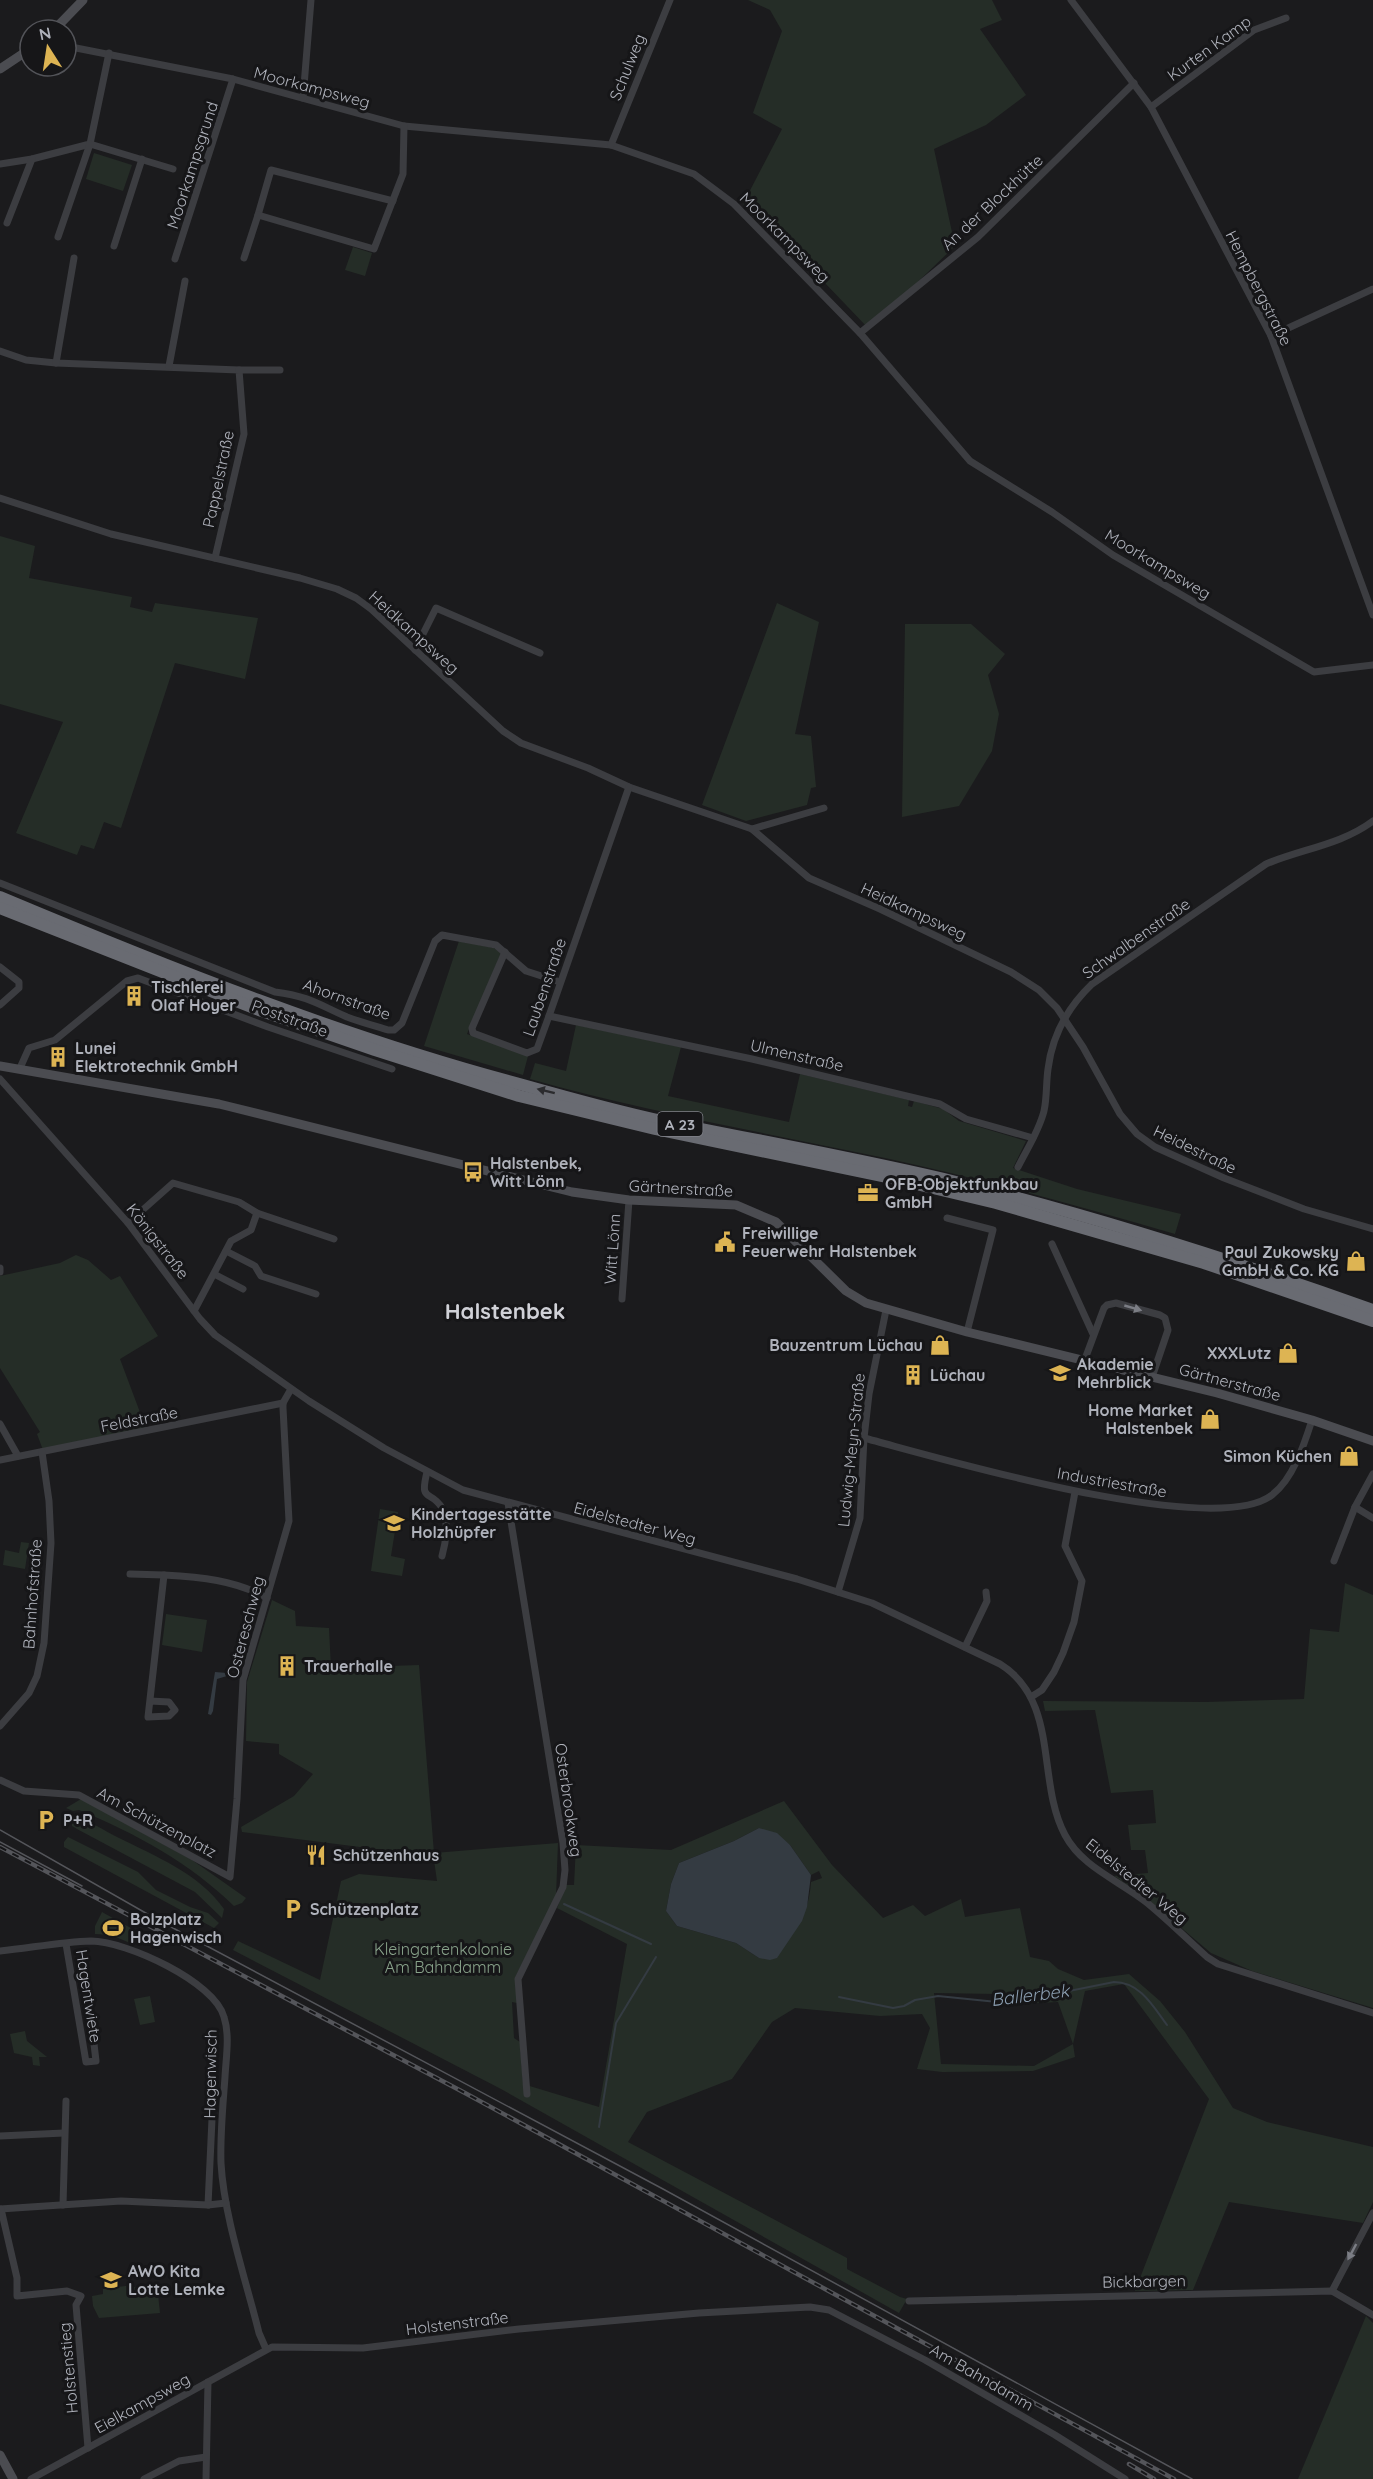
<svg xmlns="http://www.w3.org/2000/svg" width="1373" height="2479" font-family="Quicksand,sans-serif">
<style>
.green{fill:#252d27;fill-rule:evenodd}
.water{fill:#343b42}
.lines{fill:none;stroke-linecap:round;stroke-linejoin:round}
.stream{stroke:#343b42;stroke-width:2}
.street{stroke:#3c3d41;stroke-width:7}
.secondary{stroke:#4b4c51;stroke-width:9}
.highway{stroke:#696b72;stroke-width:12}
.tram{stroke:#54555a;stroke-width:1.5}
.rail-casing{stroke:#54555a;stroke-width:4.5}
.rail{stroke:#161618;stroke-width:2;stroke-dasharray:7;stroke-linecap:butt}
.oneway{fill:#2b2b2e}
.oneway2{fill:#7b7d84}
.labels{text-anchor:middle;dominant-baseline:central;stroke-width:6;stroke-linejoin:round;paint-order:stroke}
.shield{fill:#161618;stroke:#81838a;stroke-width:1.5}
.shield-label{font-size:15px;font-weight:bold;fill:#afb2bb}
.street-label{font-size:16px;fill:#afb2bb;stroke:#161618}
.poi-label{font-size:16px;font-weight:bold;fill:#afb2bb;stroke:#161618;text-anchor:start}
.park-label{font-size:16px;fill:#89a38b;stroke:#161618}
.water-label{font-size:18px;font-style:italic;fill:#8b9eb1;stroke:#161618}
.district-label{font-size:22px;font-weight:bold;fill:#d0d1d7;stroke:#161618}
</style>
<rect width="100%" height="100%" fill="#1b1b1d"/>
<g class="green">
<polygon points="748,0 992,0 1002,20 980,29 1026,95 986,125 934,149 955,246 869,329 780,236 743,204 782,129 753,113 782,31 770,10"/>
<polygon points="94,153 132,165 123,191 86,179"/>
<polygon points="353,247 372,253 365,276 345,270"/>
<polygon points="0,536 35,546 29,578 132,597 130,607 152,612 155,603 258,618 245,679 175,663 121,828 104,822 94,849 81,845 77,855 16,833 63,722 0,704"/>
<polygon points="777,603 819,622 795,734 811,736 816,787 811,788 807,805 746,821 702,805"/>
<polygon points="905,624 971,624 1005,654 988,675 999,714 992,751 959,806 902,817"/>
<polygon points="459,941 494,948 501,953 467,1034 528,1056 523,1075 424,1046"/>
<path d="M 576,1025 L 681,1047 L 668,1096 L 789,1122 L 800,1074 L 909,1100 L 908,1106 L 912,1107 L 914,1101 L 943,1109 L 959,1121 L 1026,1141 L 1013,1168 L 1077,1189 L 1181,1214 L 1175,1234 C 1079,1206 983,1179 885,1158 C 766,1133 647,1112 530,1079 L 535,1063 L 566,1071 Z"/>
<polygon points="76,1255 88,1260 111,1280 120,1276 158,1336 120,1359 147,1431 43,1450 37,1434 40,1432 0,1368 0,1276 60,1263"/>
<polygon points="380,1509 398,1512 391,1556 405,1559 402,1576 371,1571"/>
<polygon points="21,1542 29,1543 25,1569 3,1565 5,1550 19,1553"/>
<polygon points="1345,1583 1373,1595 1373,2008 1252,1971 1211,1953 1140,1893 1114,1876 1148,1873 1145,1850 1131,1850 1128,1825 1156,1823 1153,1790 1111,1793 1095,1710 1045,1711 1043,1701 1206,1702 1304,1699 1310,1629 1339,1632"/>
<path d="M 272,1600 L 295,1611 L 296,1626 L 329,1628 L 331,1668 L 419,1665 L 434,1853 L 558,1843 L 556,1896 L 515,1978 L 517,2003 L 512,2002 L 514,2038 L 520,2042 L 523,2084 L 599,2107 L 627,1944 L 557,1908 L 566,1885 L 574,1885 L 576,1845 L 671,1850 L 784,1801 L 832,1865 L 883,1918 L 913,1905 L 925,1916 L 961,1899 L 965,1917 L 1020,1908 L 1030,1957 L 1049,1961 L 1058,1969 L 1084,1980 L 1129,1974 L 1160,2001 L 1185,2032 L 1233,2108 L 1267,2122 L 1373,2147 L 1373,2202 L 1363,2223 L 1229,2202 L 1193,2290 L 1135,2291 L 1209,2099 L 1124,1984 L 1085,1991 L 1073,2044 L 1075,2057 L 1033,2071 L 942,2072 L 917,2069 L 930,2028 L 922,2014 L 880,2016 L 795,2008 L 772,2022 L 732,2079 L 647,2112 L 628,2142 L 847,2258 L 847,2269 L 900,2297 L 907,2299 L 899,2313 L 501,2089 L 233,1950 L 238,1941 L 320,1980 L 341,1881 L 359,1874 L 437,1881 L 433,1853 L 399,1852 L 242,1832 L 241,1827 L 294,1796 L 313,1774 L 279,1754 L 279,1744 L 246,1741 L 247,1682 ZM 759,1828 L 790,1845 L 811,1875 L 819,1871 L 822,1878 L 811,1882 C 808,1925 788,1933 759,1958 L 736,1943 L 677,1926 L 666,1911 L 671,1884 L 679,1863 L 734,1841 ZM 934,1993 L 997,1994 L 999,2005 L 1058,2002 L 1073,2044 L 1034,2066 L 941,2064 Z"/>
<polygon points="166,1614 207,1620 202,1652 162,1645"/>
<path d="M 81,1799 L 192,1860 L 246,1898 L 242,1903 L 234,1906 C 190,1863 135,1833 79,1810 L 73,1811 L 66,1808 Z"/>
<path d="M 75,1816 C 90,1821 103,1830 117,1837 C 155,1856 200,1874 224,1909 L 222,1918 L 195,1892 L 77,1829 L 72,1826 L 72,1819 Z"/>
<polygon points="68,1837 138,1872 156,1890 190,1907 208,1913 219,1923 214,1928 64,1847 64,1842"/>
<polygon points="102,1912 136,1931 130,1943 111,1935 95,1934 95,1926"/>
<polygon points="150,1996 155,2022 140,2025 134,1999"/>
<polygon points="25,2031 27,2041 47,2057 39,2057 40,2066 33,2065 32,2057 14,2053 10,2034"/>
<polygon points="133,2285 133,2287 157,2285 160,2313 99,2318 93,2306 92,2296 103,2294 103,2289"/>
<polygon points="1366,2316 1373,2323 1373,2479 1298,2479"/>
</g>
<g class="water">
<polygon points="215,1672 227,1673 227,1676 217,1679 213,1711 211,1715 208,1714"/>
<polygon points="759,1828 777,1833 790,1845 811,1875 807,1907 802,1921 777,1958 770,1960 759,1958 736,1943 677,1926 666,1911 671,1884 679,1863 734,1841"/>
</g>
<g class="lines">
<g class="stream">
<polyline points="564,1904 651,1944"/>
<path d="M 839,1997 L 893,2008 L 904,2006 L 915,2000 L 938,1996 L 997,2002 L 1024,2000 L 1114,1982 C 1140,1982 1153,2006 1167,2025"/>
<polyline points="599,2127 616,2023 656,1957"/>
</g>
<g class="street">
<polyline points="1071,0 1151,107 1271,336 1373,615"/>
<polyline points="66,46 233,79 404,126 611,145 694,174 734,204 860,333 970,461 1052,512 1113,555 1314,672 1373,665"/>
<polyline points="303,98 311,0"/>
<polyline points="1151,107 1254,30 1286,18"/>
<polyline points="611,145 670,0"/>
<polyline points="0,164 32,159 90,144 109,53"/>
<polyline points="258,215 271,170 393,201"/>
<polyline points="7,223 32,159"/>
<polyline points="58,237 90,144 173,169"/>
<polyline points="114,246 142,159"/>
<polyline points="244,258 258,215 374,249 403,174 404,126"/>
<polyline points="175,259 233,79"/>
<polyline points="860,333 978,237 1134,83"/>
<polyline points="1271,336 1373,289"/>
<polyline points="0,351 26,360 56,363 239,370 244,434 215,558"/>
<polyline points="56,363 74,258"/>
<polyline points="169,366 185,281"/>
<polyline points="239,370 280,370"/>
<polyline points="0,498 111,534 300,578 337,589 356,598 371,609 503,731 521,743 588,768 629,787 752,829 809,878 880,909 1011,972 1039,990 1057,1008 1083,1047 1120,1114 1137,1134 1155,1147 1224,1178 1304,1209 1373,1229"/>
<polyline points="415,650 436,608 540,653"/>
<polyline points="752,829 824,808"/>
<path d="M 0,883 L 275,992 C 308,996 318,1004 347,1017 C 360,1022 375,1026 388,1030 L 394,1030 L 402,1023 L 435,941 L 442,935 L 496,945 L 526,971 L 560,982"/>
<polyline points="505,952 472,1028 473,1033 527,1053 537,1049 549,1016 629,787"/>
<polyline points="0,967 19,982 19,988 0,1005"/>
<polyline points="549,1016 752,1059 940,1104 966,1119 1033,1138"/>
<polyline points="20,1068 29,1048 55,1040 127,981 138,978 268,1027 392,1069"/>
<path d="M 0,1079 L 128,1223 L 200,1319 L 215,1335 L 309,1401 L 384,1448 L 463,1490 L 797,1579 L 872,1603 L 1000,1664 C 1060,1701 1036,1781 1065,1835 C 1082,1867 1118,1880 1146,1902 C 1167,1919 1187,1939 1207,1957 L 1218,1964 L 1373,2013"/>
<path d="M 1018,1167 C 1027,1149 1039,1131 1044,1111 C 1047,1098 1046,1083 1048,1069 C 1052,1036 1068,1007 1092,984 L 1266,864 C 1301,849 1341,845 1373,821"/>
<polyline points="947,1218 993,1230 967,1332"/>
<polyline points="128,1223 173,1183 239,1202 257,1213"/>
<polyline points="1052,1244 1093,1334"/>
<polyline points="226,1251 255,1266 261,1276 316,1294"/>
<polyline points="0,1268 0,1272"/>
<polyline points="214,1274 243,1289"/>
<polyline points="622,1299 629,1200"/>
<polyline points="194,1311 231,1241 251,1230 257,1213 334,1239"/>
<polyline points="1085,1359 1104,1308 1107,1305 1116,1303 1160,1315 1165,1318 1168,1330 1152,1377"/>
<polyline points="0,1424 18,1456"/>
<path d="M 864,1438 C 937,1457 1214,1540 1272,1495 C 1293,1479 1304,1445 1312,1420"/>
<polyline points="0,1460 283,1403"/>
<path d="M 427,1472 C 419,1504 431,1489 442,1508 C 449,1521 446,1542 442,1556"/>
<polyline points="508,1503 563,1843 565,1870 563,1887 518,1979 527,2094"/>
<polyline points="1355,1507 1373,1518"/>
<polyline points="1334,1561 1355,1507 1373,1474"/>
<polyline points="130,1574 164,1575"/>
<polyline points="838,1592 860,1518 864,1438 869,1394 886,1310"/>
<polyline points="965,1647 987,1601 986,1592"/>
<polyline points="1031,1697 1042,1690 1054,1672 1063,1653 1074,1622 1082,1581 1065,1546 1075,1492"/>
<path d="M 150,1701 L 169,1702 L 175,1710 L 169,1716 L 148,1717 C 153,1670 159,1622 164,1575 C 200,1577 235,1580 267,1598"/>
<polyline points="0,1726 29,1693 37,1676 44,1643 51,1543 49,1501 42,1452"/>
<polyline points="0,1780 24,1791 79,1795 230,1877 237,1799 243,1680 289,1521 283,1408 283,1403 291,1389"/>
<polyline points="66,1944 86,2062 96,2061 94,2044"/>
<path d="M 0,1951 C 30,1948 61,1942 91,1941 C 126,1941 215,1982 224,2017 C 230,2036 226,2057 225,2077 C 223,2105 220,2135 221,2163 C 224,2217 246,2280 259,2333 L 266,2349"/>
<polyline points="0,2136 64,2133"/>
<polyline points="63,2205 66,2101"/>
<polyline points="208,2205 212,2119"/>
<polyline points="0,2209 121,2201 208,2205 226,2203"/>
<polyline points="1,2209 17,2278 17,2296 67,2291 81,2296 76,2305 88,2448"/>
<polyline points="1332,2291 1373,2213"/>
<polyline points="909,2301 1332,2291 1373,2315"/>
<polyline points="31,2479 272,2347 363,2348 519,2329 699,2313 810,2307 829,2310 925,2360 1055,2435 1125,2479"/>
<polyline points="144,2479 179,2461 206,2457"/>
<polyline points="206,2479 208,2382"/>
</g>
<g class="secondary">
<polyline points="54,30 83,0"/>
<polyline points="0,69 30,49"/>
<polyline points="0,1066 219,1104 572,1192 629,1200 736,1205 776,1222 846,1291 866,1303 967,1332 1217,1393 1312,1420 1373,1441"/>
<polyline points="0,2455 13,2479"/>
</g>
<g class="highway">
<path d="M 0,897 C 169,968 345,1038 523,1085 C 569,1098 616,1111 662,1121 C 759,1141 856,1158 952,1181 C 1095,1216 1235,1261 1373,1310"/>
<polyline points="0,908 259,1010 375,1050 519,1096 655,1129 891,1178 996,1203 1204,1263 1373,1321"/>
</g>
<g class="tram">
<polyline points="0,1830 158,1920 663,2189 1192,2479"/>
<polyline points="0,1842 82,1886"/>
</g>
<g class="rail-casing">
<g id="rail">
<polyline points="0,1847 465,2093 1174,2479"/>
<polyline points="1129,2464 1154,2479"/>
</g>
</g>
<use href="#rail" class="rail"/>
</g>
<defs><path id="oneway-solid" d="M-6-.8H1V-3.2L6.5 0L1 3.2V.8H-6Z" transform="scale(1.5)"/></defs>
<use class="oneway" href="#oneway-solid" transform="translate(546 1091) rotate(-166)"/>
<g class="oneway2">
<use href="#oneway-solid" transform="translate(1133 1308) rotate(16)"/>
<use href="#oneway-solid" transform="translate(1352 2252) rotate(118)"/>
</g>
<defs>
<g id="building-bare" transform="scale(1.62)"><path d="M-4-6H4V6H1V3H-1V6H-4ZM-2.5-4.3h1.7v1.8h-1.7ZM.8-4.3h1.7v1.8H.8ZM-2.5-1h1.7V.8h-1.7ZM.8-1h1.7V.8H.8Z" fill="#ddb453" stroke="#161618" stroke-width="2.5" paint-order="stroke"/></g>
<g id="bus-bare" transform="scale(1.62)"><path d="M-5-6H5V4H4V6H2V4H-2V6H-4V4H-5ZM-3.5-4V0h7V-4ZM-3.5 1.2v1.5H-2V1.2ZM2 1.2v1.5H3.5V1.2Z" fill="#ddb453" stroke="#161618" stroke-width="2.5" paint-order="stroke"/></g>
<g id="office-bare" transform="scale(1.62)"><path d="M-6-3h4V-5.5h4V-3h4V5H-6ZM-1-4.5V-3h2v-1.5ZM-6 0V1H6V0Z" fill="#ddb453" stroke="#161618" stroke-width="2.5" paint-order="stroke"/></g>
<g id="civic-bare" transform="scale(1.62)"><path d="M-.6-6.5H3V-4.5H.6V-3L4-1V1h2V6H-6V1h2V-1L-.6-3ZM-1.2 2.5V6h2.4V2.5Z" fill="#ddb453" stroke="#161618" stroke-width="2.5" paint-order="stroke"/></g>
<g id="shop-bare" transform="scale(1.62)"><path d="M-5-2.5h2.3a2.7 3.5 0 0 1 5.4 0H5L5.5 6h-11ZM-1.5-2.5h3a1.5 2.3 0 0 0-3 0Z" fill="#ddb453" stroke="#161618" stroke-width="2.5" paint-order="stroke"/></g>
<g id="university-bare" transform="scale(1.62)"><path d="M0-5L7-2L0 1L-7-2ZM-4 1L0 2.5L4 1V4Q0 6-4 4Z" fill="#ddb453" stroke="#161618" stroke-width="2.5" paint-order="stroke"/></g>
<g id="school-bare" transform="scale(1.62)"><path d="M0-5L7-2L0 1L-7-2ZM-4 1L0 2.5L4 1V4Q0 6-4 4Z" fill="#ddb453" stroke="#161618" stroke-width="2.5" paint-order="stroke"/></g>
<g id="parking-bare" transform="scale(1.62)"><path d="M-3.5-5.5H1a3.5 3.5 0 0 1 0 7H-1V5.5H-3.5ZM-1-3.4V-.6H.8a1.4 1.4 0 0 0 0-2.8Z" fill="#ddb453" stroke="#161618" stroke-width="2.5" paint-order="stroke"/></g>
<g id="restaurant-bare" transform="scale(1.62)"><path d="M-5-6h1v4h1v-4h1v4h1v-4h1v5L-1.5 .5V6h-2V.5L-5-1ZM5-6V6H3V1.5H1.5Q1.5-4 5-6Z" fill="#ddb453" stroke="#161618" stroke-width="2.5" paint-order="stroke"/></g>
<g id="stadium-bare" transform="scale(1.62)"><path d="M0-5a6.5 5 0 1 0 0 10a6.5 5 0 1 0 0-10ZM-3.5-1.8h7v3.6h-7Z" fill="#ddb453" stroke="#161618" stroke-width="2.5" paint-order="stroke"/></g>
</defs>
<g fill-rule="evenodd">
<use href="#building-bare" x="134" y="996"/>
<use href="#building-bare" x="58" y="1057"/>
<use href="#bus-bare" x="473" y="1172"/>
<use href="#office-bare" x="868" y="1193"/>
<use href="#civic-bare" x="725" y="1242"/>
<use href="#shop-bare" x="1356" y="1261"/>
<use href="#shop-bare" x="940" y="1345"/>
<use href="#shop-bare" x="1288" y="1353"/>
<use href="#university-bare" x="1060" y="1373"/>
<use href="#building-bare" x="913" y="1375"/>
<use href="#shop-bare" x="1210" y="1419"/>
<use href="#shop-bare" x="1349" y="1456"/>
<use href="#school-bare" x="394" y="1523"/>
<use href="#building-bare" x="287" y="1666"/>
<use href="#parking-bare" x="46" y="1820"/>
<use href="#restaurant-bare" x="316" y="1855"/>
<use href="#parking-bare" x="293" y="1909"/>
<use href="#stadium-bare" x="113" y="1928"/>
<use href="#school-bare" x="111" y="2280"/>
</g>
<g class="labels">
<rect class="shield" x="657.5" y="1112" width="45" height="24" rx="4.5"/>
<g class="shield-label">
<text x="680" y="1124">A 23</text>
</g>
<g class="street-label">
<text transform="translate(1209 48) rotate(-36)">Kurten Kamp</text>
<text transform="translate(627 67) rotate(-68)">Schulweg</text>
<text transform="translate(312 87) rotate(15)">Moorkampsweg</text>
<text transform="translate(192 165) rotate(-72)">Moorkampsgrund</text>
<text transform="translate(992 202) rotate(-43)">An der Blockhütte</text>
<text transform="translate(785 237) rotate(45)">Moorkampsweg</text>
<text transform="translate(1259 288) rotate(63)">Hempbergstraße</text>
<text transform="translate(218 479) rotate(-78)">Pappelstraße</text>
<text transform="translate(1158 564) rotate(31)">Moorkampsweg</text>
<text transform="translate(414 632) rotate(42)">Heidkampsweg</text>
<text transform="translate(914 911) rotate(25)">Heidkampsweg</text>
<text transform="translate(1136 938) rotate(-35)">Schwalbenstraße</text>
<text transform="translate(544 987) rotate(-71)">Laubenstraße</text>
<text transform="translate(347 999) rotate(20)">Ahornstraße</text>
<text transform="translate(290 1018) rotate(20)">Poststraße</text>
<text transform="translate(797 1055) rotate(13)">Ulmenstraße</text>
<text transform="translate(1195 1149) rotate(26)">Heidestraße</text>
<text transform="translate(681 1188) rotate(3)">Gärtnerstraße</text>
<text transform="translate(158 1241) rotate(52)">Königstraße</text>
<text transform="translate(612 1249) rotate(-86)">Witt Lönn</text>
<text transform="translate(1230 1382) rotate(15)">Gärtnerstraße</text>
<text transform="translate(139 1419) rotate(-11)">Feldstraße</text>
<text transform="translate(851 1450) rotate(-84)">Ludwig-Meyn-Straße</text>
<text transform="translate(1112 1482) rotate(10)">Industriestraße</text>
<text transform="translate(635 1523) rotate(15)">Eidelstedter Weg</text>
<text transform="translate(32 1594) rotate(-86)">Bahnhofstraße</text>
<text transform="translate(245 1627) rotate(-75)">Ostereschweg</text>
<text transform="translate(569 1800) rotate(82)">Osterbrookweg</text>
<text transform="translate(157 1822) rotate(28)">Am Schützenplatz</text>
<text transform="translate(1137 1881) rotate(39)">Eidelstedter Weg</text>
<text transform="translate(89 1996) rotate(81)">Hagentwiete</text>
<text transform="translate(210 2074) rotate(-89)">Hagenwisch</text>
<text transform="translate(1144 2281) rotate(-1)">Bickbargen</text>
<text transform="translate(457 2323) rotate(-7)">Holstenstraße</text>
<text transform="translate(68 2368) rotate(-95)">Holstenstieg</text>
<text transform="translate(982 2377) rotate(30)">Am Bahndamm</text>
<text transform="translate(142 2403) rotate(-29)">Eielkampsweg</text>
</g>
<g class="poi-label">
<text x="151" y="987">Tischlerei<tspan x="151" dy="18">Olaf Hoyer</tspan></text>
<text x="75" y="1048">Lunei<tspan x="75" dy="18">Elektrotechnik GmbH</tspan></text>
<text x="490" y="1163">Halstenbek,<tspan x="490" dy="18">Witt Lönn</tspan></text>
<text x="885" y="1184">OFB-Objektfunkbau<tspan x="885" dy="18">GmbH</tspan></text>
<text x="742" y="1233">Freiwillige<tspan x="742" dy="18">Feuerwehr Halstenbek</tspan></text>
<text x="1339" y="1252" text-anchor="end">Paul Zukowsky<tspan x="1339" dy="18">GmbH &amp; Co. KG</tspan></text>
<text x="923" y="1345" text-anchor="end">Bauzentrum Lüchau</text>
<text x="1271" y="1353" text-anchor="end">XXXLutz</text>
<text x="1077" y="1364">Akademie<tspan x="1077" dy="18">Mehrblick</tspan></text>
<text x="930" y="1375">Lüchau</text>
<text x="1193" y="1410" text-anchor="end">Home Market<tspan x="1193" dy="18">Halstenbek</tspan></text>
<text x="1332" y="1456" text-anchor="end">Simon Küchen</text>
<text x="411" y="1514">Kindertagesstätte<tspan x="411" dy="18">Holzhüpfer</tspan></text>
<text x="304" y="1666">Trauerhalle</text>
<text x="63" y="1820">P+R</text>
<text x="333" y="1855">Schützenhaus</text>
<text x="310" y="1909">Schützenplatz</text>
<text x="130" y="1919">Bolzplatz<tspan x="130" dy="18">Hagenwisch</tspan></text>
<text x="128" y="2271">AWO Kita<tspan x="128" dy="18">Lotte Lemke</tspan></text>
</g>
<g class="park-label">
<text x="443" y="1949">Kleingartenkolonie<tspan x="443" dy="18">Am Bahndamm</tspan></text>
</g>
<g class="water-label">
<text transform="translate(1030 1995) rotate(-7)">Ballerbek</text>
</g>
<g class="district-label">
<text x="505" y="1311">Halstenbek</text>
</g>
</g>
<g transform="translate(48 48) rotate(348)"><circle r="28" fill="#161618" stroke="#535459" stroke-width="1.5"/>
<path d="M0-4.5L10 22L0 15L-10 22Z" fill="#ddb453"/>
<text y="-9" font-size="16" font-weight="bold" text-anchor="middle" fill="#afb2bb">N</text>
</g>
</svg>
